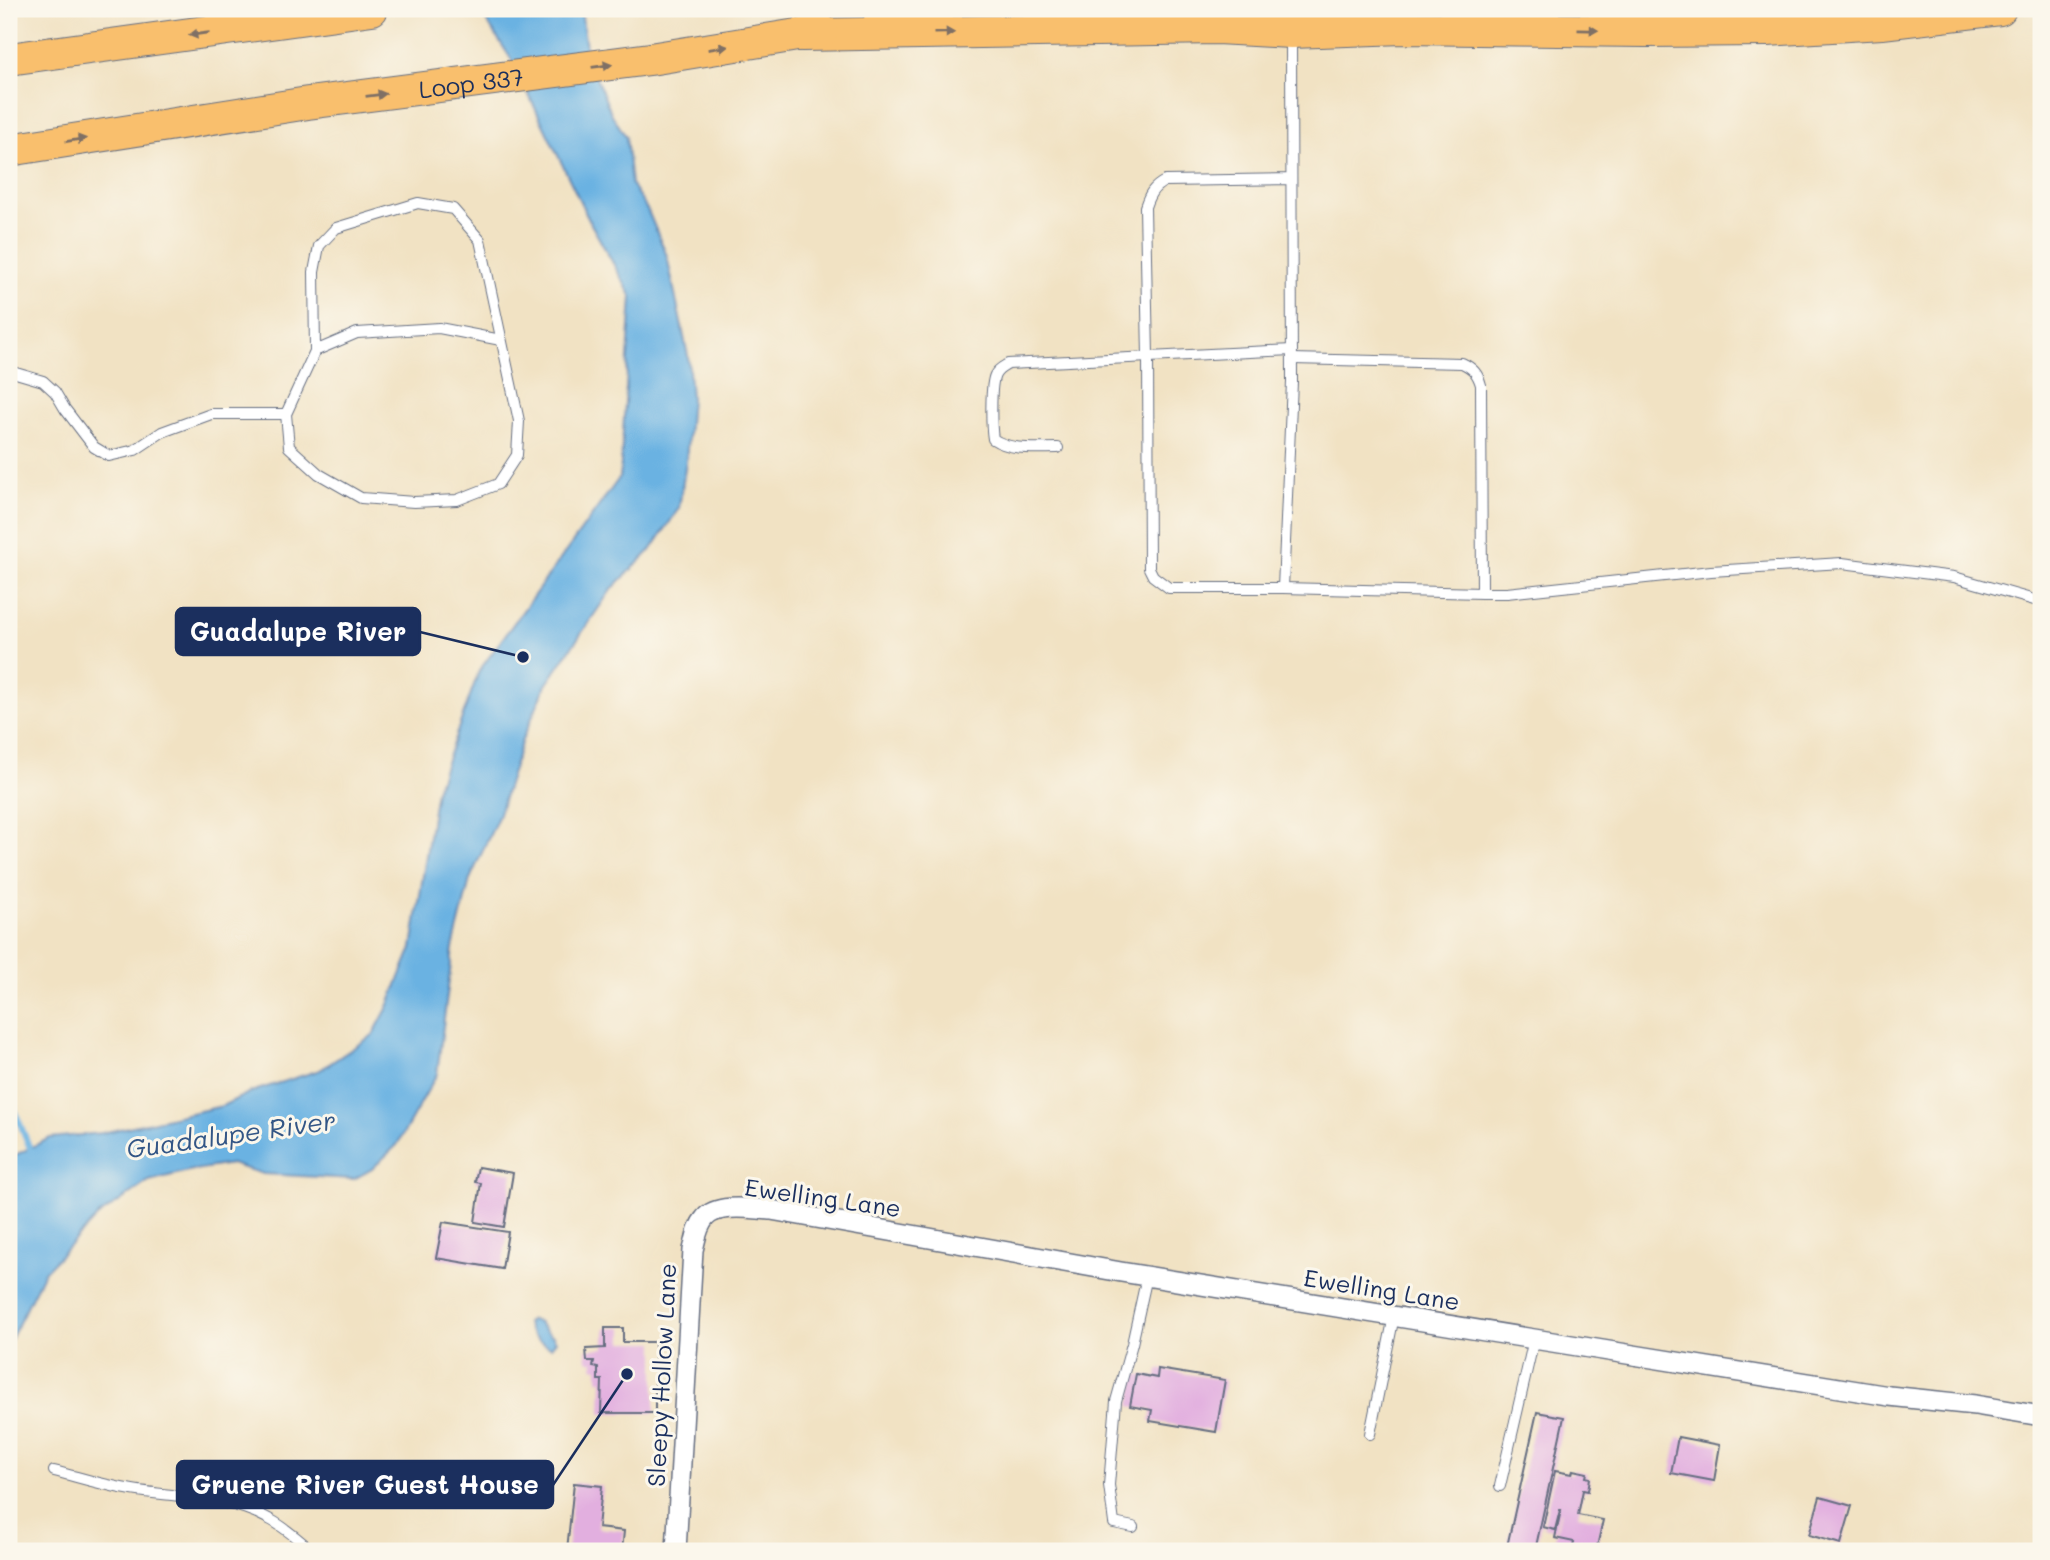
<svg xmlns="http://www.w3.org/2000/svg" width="2050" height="1560" font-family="Mali,sans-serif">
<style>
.water{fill:#6bb2e2;stroke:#4370a0;stroke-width:2}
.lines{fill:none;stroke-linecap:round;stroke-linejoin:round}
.stream{stroke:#6bb2e2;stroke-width:6}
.building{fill:#e2afdf}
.lane-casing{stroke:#666e81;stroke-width:12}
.street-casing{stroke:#666e81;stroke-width:22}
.primary-casing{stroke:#666e81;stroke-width:34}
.lane{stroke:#fff;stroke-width:10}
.street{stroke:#fff;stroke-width:19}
.primary{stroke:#f9bf6d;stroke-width:32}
.oneway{fill:#7f7065}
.labels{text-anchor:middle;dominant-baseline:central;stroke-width:6;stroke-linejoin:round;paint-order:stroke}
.street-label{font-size:24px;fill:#1b2f5e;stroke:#fbf7ec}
.water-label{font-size:26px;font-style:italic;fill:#335686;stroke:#fbf7ec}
.leader{fill:none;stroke:#1b2f5e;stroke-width:2.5}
.callout-dot{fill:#1b2f5e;stroke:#fbf7ec;stroke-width:2.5}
.callout{fill:#1b2f5e;stroke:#1b2f5e;stroke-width:2.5}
.callout-label{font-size:26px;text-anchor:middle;font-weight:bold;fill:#fff}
</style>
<rect width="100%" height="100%" fill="#fbf7ec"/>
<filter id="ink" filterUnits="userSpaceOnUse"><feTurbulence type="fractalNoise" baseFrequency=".0143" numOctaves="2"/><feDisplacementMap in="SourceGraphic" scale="14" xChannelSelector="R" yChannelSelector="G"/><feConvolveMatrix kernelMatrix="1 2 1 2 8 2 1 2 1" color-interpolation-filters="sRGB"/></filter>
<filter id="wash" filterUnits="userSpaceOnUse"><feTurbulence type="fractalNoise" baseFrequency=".00686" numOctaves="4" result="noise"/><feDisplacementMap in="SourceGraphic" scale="28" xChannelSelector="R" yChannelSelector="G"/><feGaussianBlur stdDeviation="1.57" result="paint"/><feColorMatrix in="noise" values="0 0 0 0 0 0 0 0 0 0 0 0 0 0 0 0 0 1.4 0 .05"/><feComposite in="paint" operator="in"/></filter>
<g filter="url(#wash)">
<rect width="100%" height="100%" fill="#f1e2c3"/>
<g class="water">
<polygon points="479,9 581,9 587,56 611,113 626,137 631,184 648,211 667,256 688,356 691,398 686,462 679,508 652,549 611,590 546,685 522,740 498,817 470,879 453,948 437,1074 397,1145 372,1169 354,1179 263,1174 231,1164 188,1171 149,1181 97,1217 44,1272 9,1343 9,1158 50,1138 102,1133 222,1106 251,1092 320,1070 373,1035 388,1007 412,948 436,790 479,671 620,477 632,297 591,224 513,62"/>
<path d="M 531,1320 C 542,1321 543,1332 553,1336 L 556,1341 L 551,1347 C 541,1344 528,1333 527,1323 Z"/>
</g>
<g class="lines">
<polyline class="stream" points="9,1096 33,1156"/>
</g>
<g id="blocks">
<g class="building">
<polygon points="478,1167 513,1173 504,1227 475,1222 481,1183 475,1182"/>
<polygon points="443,1222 508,1232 502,1269 436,1258"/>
<polygon points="605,1328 623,1328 623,1342 655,1342 655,1413 601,1413 602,1380 598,1380 598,1368 593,1367 594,1361 587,1361 586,1349 605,1348"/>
<polygon points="1158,1369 1225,1380 1216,1432 1150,1421 1152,1410 1130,1406 1136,1374 1157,1378"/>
<polygon points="1537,1412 1564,1417 1535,1551 1506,1551"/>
<polygon points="1678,1437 1720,1445 1714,1481 1671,1473"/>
<polygon points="1573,1470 1587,1473 1586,1477 1590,1478 1588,1491 1583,1490 1578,1515 1603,1520 1596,1551 1572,1551 1574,1542 1555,1538 1561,1510 1560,1510 1555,1530 1543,1527 1555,1471 1572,1474"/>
<polygon points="574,1483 602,1486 598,1528 624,1531 622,1551 567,1550"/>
<polygon points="1820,1497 1852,1506 1841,1544 1809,1535"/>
</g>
</g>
</g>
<g filter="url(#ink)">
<use href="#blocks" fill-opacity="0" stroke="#666e81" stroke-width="2"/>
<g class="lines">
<g class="lane-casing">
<g id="lane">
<path d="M 1291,36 C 1291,151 1292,267 1292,382 L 1283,588 L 1169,588 L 1153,576 L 1149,568 L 1148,357 L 1145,207 C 1149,195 1153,187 1165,181 L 1291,179"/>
<polygon points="418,203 453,209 480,240 519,421 517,455 498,484 457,500 414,502 361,498 319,474 289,447 286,414 315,351 314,272 319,246 336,228"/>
<polyline points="315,351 357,333 439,328 501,340"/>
<polyline points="9,371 43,381 55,392 65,409 94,447 109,456 135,450 162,432 211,414 286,414"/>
<path d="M 1058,448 C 1036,448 1011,451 993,439 C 991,427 990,385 995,375 C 998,369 1003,367 1008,364 L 1292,350"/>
<path d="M 1283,588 L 1482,593 L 1481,385 C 1478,374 1473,368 1462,363 L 1292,359"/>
<polyline points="1482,593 1507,593 1711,571 1842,563 1954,577 2041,602"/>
<polyline points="1370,1434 1394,1316"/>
<path d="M 54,1471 C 78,1477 103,1485 127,1489 C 174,1498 226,1495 269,1519 C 285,1527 299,1540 312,1551"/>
<polyline points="1500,1486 1534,1339"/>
<polyline points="1133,1527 1114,1523 1109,1485 1116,1401 1132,1344 1147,1276"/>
</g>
</g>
<g class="street-casing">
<path id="street" d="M 676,1551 L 693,1250 C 696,1239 697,1227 705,1218 C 717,1203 753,1209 771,1210 L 1121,1272 L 1534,1339 L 1889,1396 L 1975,1405 L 2041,1416"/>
</g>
<g class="primary-casing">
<g id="primary">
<polyline points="880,19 933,9"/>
<polyline points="802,35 1217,28 1291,32 1403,28 1645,31 1767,30 1882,23 2000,9"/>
<polyline points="9,59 372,9"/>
<path id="s1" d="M 9,150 L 308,103 L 650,59 L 822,31"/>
</g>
</g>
<use href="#lane" class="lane"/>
<use href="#street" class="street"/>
<use href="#primary" class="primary"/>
</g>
<defs><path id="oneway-solid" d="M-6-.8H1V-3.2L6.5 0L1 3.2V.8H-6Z" transform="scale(1.75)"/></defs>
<g class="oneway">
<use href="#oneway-solid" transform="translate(1588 30) rotate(1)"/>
<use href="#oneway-solid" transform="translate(944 33) rotate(-1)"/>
<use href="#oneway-solid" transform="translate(199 34) rotate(172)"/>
<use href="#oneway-solid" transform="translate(718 48) rotate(-9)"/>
<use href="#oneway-solid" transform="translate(602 66) rotate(-8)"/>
<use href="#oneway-solid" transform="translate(376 95) rotate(-7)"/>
<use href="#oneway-solid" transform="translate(76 140) rotate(-9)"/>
</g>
</g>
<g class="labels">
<g class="street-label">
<text stroke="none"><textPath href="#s1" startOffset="467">Loop 337</textPath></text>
<text transform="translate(823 1197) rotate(8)">Ewelling Lane</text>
<text transform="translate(1382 1289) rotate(9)">Ewelling Lane</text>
<text transform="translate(661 1375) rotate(-87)">Sleepy Hollow Lane</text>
</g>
<g class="water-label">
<text transform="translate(231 1134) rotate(-8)">Guadalupe River</text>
</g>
</g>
<path class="leader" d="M523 657L420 632M627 1374L553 1485"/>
<g class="callout-dot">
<circle cx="523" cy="657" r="7"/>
<circle cx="627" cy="1374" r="7"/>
</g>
<g class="callout">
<rect x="176" y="608" width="244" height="47" rx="7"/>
<rect x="177" y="1461" width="376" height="47" rx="7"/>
</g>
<g class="callout-label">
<text x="298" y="641">Guadalupe River</text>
<text x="365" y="1494">Gruene River Guest House</text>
</g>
<rect width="2050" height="1560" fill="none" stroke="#fbf7ec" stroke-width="35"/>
</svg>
